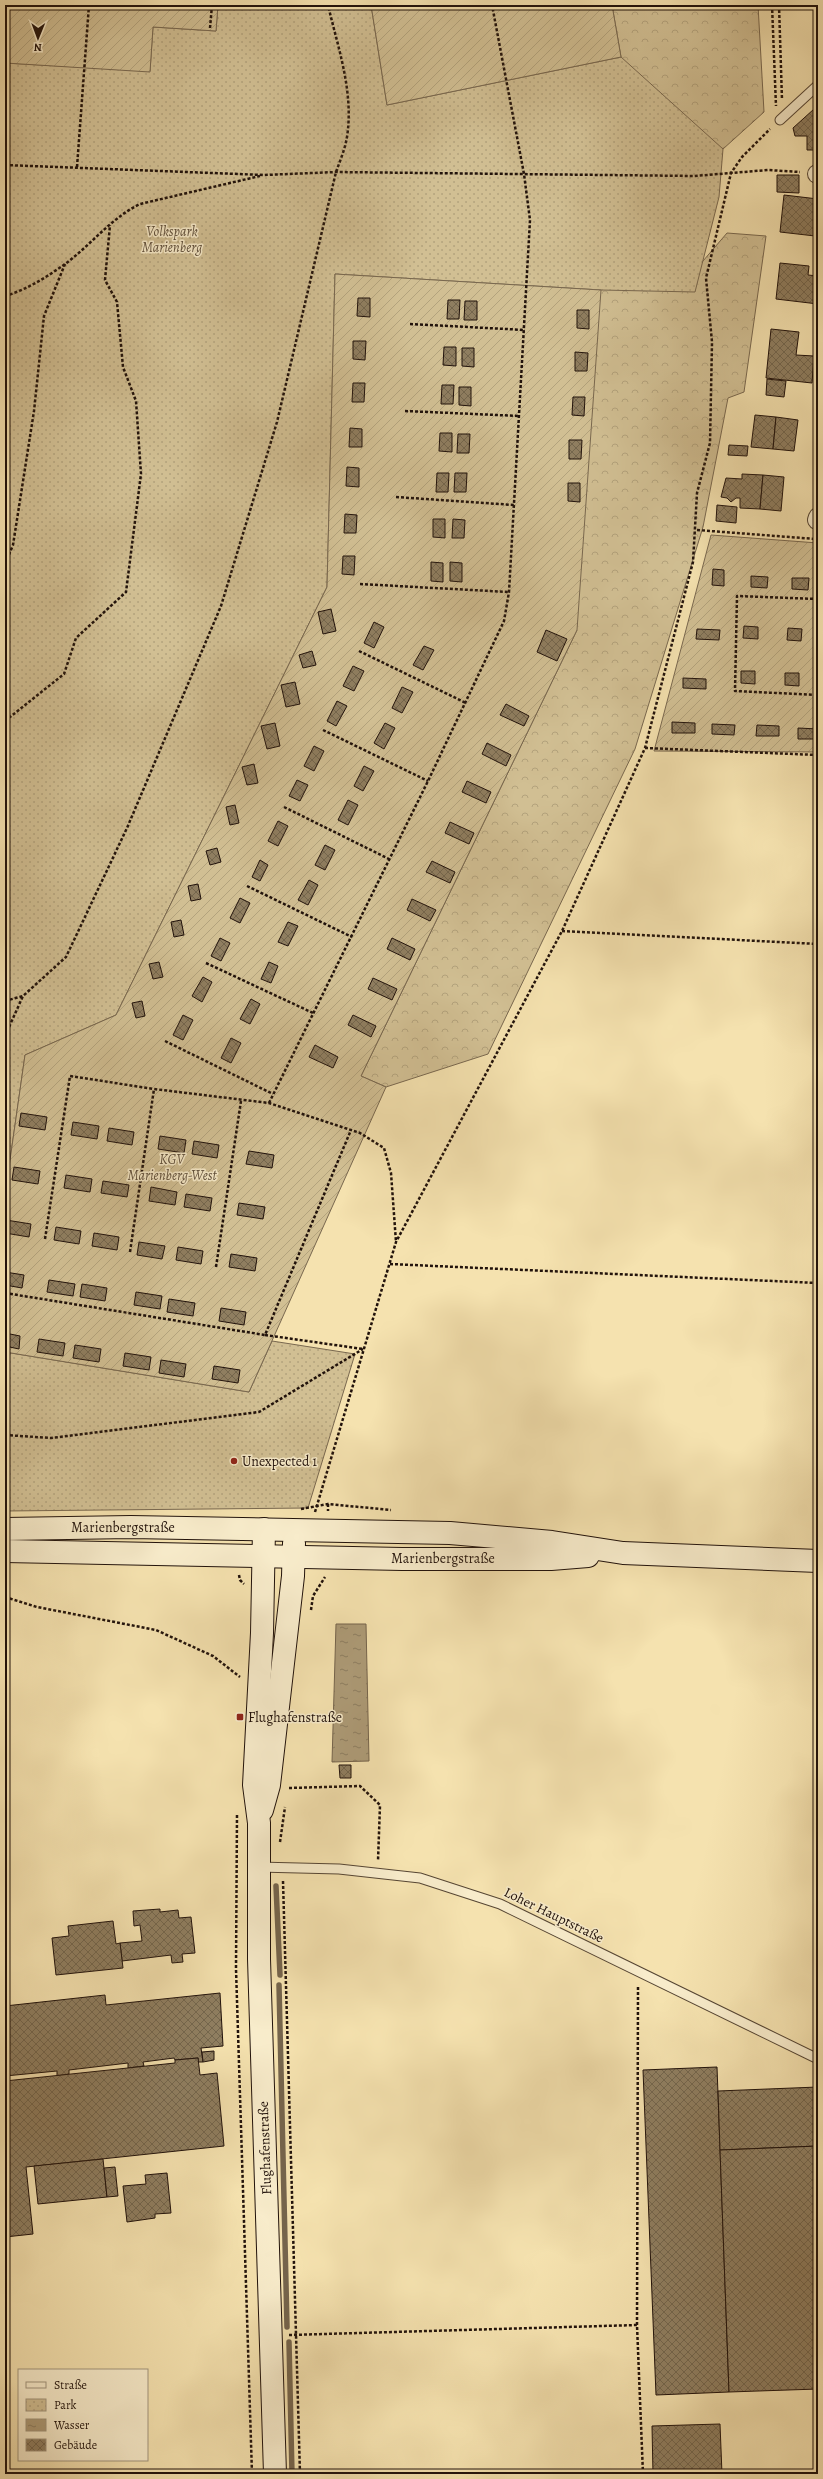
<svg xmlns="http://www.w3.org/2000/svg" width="823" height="2479" font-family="Alegreya,serif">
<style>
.forest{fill:url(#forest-crowns);stroke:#79684f}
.park{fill:url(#park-dots);stroke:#79684f}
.garden{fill:url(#garden-furrows);stroke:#79684f}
.water{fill:url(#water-ripples);stroke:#75644c}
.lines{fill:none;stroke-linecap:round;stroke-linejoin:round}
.stream{stroke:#75644c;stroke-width:5.5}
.building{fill:url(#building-cross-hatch);stroke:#21120b}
.service-casing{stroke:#564634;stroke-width:11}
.minor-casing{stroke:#564634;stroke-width:20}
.secondary-casing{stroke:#21120b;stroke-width:24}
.path{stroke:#21120b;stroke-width:2.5;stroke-dasharray:3 2;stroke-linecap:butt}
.service{stroke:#f8eccb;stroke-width:9}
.minor{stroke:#f8eccb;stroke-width:18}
.secondary{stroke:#f8eccb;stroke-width:22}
.poi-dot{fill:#8f2418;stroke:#f8eccb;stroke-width:1.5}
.labels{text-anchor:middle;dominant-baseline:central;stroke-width:3;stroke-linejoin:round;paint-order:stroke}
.park-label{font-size:14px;font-style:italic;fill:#5f4f3b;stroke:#f8eccb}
.poi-label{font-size:14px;fill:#21120b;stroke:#f8eccb;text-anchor:start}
.street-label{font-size:14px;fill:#21120b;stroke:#f8eccb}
</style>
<defs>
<pattern id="forest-crowns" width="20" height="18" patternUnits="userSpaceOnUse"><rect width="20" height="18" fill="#d1bf93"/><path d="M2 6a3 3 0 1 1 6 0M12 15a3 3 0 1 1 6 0" fill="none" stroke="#b3a37d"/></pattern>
<pattern id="park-dots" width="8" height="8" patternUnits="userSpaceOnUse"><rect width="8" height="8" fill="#d1bf93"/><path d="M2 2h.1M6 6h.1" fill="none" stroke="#b3a37d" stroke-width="1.8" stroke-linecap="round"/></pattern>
<pattern id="garden-furrows" width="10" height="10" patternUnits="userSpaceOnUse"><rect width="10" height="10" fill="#d1bf93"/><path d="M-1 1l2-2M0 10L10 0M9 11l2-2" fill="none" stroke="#b3a37d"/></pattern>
<pattern id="water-ripples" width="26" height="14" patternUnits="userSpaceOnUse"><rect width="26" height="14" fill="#ad9b77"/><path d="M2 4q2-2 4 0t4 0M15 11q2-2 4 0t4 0" fill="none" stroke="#8c7d60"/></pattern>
<pattern id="building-cross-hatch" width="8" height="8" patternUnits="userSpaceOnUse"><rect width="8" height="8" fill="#8f7e60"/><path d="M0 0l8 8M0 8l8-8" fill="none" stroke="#74664d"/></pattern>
</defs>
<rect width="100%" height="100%" fill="#f5e2af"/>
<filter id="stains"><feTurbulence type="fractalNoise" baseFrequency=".005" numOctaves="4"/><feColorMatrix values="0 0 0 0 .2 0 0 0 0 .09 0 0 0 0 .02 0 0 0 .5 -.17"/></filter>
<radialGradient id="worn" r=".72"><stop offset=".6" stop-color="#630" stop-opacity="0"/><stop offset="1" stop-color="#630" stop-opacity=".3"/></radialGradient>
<g class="forest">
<polygon points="371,5 387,104 621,57 612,5 758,5 764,112 723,149 548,125 364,130"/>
<polygon points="727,233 766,236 744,392 728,398 703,527 635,749 488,1054 386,1087 361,1076 577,630 25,1055 5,1195 5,825 242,303 685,282"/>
</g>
<g class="park">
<polygon points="218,5 371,5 387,105 621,57 723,149 719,197 695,292 601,290 335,274 327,587 116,1015 25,1055 5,1195 5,63 150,71 153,27 216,31"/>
<polygon points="272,1341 355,1354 308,1508 5,1511 5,1352 249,1392"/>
</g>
<g class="garden">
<polygon points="5,5 218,5 216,31 153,27 150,72 5,63"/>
<polygon points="371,5 612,5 621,57 387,105"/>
<polygon points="335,274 601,290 577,630 361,1076 386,1087 249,1392 5,1352 5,1195 25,1055 116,1015 327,587"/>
<polygon points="711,535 818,543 818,752 654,751"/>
</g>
<polygon class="water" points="336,1624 366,1624 369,1761 332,1762"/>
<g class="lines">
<g class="stream">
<polyline points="276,1886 280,1975"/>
<polyline points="279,1985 287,2327"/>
<polyline points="289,2342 292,2474"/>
</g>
</g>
<g class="building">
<polygon points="814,109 814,130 818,130 818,150 807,150 807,136 795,136 793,128"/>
<polygon points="777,175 799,175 799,193 777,192"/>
<polygon points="784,195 818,199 815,236 780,232"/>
<polygon points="780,263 809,266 808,275 818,276 818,304 776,299"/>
<polygon points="358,298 370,298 370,317 357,316"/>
<polygon points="448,300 460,300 459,319 447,319"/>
<polygon points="465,301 477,301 477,320 464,320"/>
<polygon points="577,310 589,310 589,329 577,328"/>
<polygon points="771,329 799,332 796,355 814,356 812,383 766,378"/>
<polygon points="353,341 366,341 365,360 353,359"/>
<polygon points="444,347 456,347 456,366 443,365"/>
<polygon points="462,348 474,348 474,367 462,366"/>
<polygon points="575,352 588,353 587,371 575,371"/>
<polygon points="767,379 786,381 784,397 766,395"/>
<polygon points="353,383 365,383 364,402 352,402"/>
<polygon points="442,385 454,385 453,404 441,404"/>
<polygon points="459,387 471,387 471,406 459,405"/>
<polygon points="573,397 585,397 584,416 572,415"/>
<polygon points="755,415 776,417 773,449 751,447"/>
<polygon points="776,417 798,420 794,451 773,449"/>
<polygon points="350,428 362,429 362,447 349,447"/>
<polygon points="440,433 452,433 452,452 439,451"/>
<polygon points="458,434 470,434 469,453 457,453"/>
<polygon points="569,440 582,440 581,459 569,459"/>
<polygon points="729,445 748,446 747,456 728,455"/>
<polygon points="347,467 359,468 359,487 346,486"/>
<polygon points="437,473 449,473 448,492 436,492"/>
<polygon points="455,473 467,473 466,492 454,492"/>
<polygon points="742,474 763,475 760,509 740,508 740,498 736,498 731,502 727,498 721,497 726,478 742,479"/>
<polygon points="763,475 784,477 781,511 760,509"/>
<polygon points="568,483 580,483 580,502 568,501"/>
<polygon points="717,505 737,507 736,523 716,521"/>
<polygon points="345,514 357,515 356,533 344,533"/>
<polygon points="433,519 445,519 445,538 433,537"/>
<polygon points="453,519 465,520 464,538 452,538"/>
<polygon points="343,556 355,556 354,575 342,574"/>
<polygon points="431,562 443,563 443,582 431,581"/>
<polygon points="450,562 462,563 462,582 450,581"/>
<polygon points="713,569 724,570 724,586 712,585"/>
<polygon points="751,576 768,577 767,588 751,587"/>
<polygon points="792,578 809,578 808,590 792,589"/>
<polygon points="331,609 336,631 323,634 318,612"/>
<polygon points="374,622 384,627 374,648 364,643"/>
<polygon points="744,626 758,627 758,639 743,638"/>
<polygon points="788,628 802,629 801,641 787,640"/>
<polygon points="697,629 720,630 719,640 696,639"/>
<polygon points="546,630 567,639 557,661 537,652"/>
<polygon points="424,646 434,650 423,670 413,665"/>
<polygon points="312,651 316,665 303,668 299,655"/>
<polygon points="353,666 364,671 354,691 343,686"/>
<polygon points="741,671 755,671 755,684 741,683"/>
<polygon points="785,673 799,673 799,686 785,685"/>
<polygon points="683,678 706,679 706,689 683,688"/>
<polygon points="295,682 300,704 286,707 281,685"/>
<polygon points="402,687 413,692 402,713 392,708"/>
<polygon points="337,701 347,706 336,726 327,721"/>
<polygon points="506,704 529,716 524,726 500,715"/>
<polygon points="672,722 695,723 695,733 672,733"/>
<polygon points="275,723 280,746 267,749 261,726"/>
<polygon points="385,723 395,728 384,749 374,743"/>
<polygon points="712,724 735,725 734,735 712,734"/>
<polygon points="757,725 779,726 779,736 756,736"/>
<polygon points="798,728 818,729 818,739 798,739"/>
<polygon points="487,743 511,755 506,766 482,754"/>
<polygon points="314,746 324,751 314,771 304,766"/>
<polygon points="254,764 258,783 247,785 242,767"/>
<polygon points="364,766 374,771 363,791 354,786"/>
<polygon points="297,780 308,785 300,801 289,796"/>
<polygon points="467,781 491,792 486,803 462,792"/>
<polygon points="348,800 358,805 348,825 338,820"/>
<polygon points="235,805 239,823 230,825 226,807"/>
<polygon points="278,821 288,826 278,846 268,841"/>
<polygon points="450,822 474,833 469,844 445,833"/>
<polygon points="325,845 335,850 325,870 315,865"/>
<polygon points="217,848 221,862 210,865 206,851"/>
<polygon points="260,860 268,865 260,881 252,877"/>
<polygon points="432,861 455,872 450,883 426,872"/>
<polygon points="309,880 318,885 308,905 298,900"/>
<polygon points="198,884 201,899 191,901 188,886"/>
<polygon points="240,898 250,903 240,923 230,918"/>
<polygon points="412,899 436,910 430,921 407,910"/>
<polygon points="181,920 184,935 174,937 171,922"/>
<polygon points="288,922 298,926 288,946 278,942"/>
<polygon points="220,938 230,943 221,961 211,956"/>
<polygon points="392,938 415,949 410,960 387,949"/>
<polygon points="159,962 163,977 153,979 149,964"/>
<polygon points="269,962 278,966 271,983 261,979"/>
<polygon points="203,977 212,982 202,1002 192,996"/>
<polygon points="373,978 397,989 392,1000 368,989"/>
<polygon points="251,999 260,1004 250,1024 240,1019"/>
<polygon points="142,1001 145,1016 136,1018 132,1003"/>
<polygon points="183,1015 193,1020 183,1040 173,1035"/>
<polygon points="353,1015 376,1026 371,1037 348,1025"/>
<polygon points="231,1038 241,1043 231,1063 221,1058"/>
<polygon points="315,1045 338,1057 333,1068 309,1057"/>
<polygon points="21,1113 47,1117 45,1130 19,1126"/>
<polygon points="73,1122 99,1126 97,1139 71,1135"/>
<polygon points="109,1128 134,1132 132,1145 107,1141"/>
<polygon points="160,1136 186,1140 184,1153 158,1149"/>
<polygon points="194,1141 219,1145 217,1158 192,1154"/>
<polygon points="249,1151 274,1155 272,1168 246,1164"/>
<polygon points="14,1167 40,1171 38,1184 12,1180"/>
<polygon points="66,1175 92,1179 90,1192 64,1188"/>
<polygon points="103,1181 129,1185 127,1197 101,1193"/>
<polygon points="151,1187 177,1192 175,1205 149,1201"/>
<polygon points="186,1194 212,1198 210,1211 184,1207"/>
<polygon points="239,1203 265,1207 263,1219 237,1215"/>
<polygon points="6,1220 31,1224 29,1237 5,1233"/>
<polygon points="56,1227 81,1231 79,1244 54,1240"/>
<polygon points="94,1233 119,1237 117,1250 92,1246"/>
<polygon points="139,1242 165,1246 162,1259 137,1255"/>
<polygon points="178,1247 203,1251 201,1264 176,1260"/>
<polygon points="231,1254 257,1258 255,1271 229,1267"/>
<polygon points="5,1272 24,1275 22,1288 5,1285"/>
<polygon points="49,1280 75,1284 73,1296 47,1292"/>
<polygon points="82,1284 107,1288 105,1301 80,1297"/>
<polygon points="136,1292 162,1296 160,1309 134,1305"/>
<polygon points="169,1299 195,1303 193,1316 167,1312"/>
<polygon points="221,1308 246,1312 244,1325 219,1321"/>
<polygon points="5,1333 20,1336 19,1349 5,1346"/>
<polygon points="39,1339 65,1343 63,1356 37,1352"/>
<polygon points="75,1345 101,1349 99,1362 73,1358"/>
<polygon points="125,1353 151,1357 149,1370 123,1366"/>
<polygon points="161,1360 186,1364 184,1377 159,1373"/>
<polygon points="214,1366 240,1370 238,1383 212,1379"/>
<polygon points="339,1765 351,1765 351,1778 340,1778"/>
<polygon points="160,1909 160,1912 178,1910 179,1918 191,1917 195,1953 182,1954 183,1962 172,1963 171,1955 122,1961 120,1943 142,1941 140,1925 134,1926 133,1911"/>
<polygon points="113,1921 116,1944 120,1943 123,1968 56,1975 52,1938 69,1936 68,1926"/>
<polygon points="220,1993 223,2046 201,2048 203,2062 198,2062 198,2058 175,2060 174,2058 143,2062 144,2066 128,2068 128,2063 69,2070 69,2074 57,2076 57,2071 5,2076 5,2006 105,1995 106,2005"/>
<polygon points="214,2051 214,2060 203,2062 202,2052"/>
<polygon points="198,2058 200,2075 217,2073 224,2146 26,2167 33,2234 5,2237 5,2081 175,2063 175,2060"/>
<polygon points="717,2067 729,2392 656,2395 643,2070"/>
<polygon points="818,2087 818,2146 720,2150 718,2091"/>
<polygon points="818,2146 818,2389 729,2392 720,2150"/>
<polygon points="103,2159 107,2197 38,2204 34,2166"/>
<polygon points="115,2167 118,2196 107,2197 104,2168"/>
<polygon points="167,2173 171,2213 155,2214 155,2218 127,2222 123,2186 146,2184 145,2175"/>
<polygon points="720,2424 722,2474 653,2474 652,2426"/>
</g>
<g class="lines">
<g class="service-casing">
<g id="service">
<polyline points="780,120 818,85"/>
<polyline points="258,1867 339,1869 420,1878 500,1904 818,2059"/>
</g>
</g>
<g class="minor-casing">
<g id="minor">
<polyline points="817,174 818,174"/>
<polyline points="817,520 818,517"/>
</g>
</g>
<g class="secondary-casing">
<g id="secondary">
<polyline points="5,1529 131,1527 450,1533 552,1542 623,1553 818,1561"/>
<polyline points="264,1529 262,1633 254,1785 259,1823 259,1959 275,2474"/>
<polyline points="5,1551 402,1559 551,1559 588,1556"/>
<polyline points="262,1810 269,1785 293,1576 294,1543"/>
</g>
</g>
<g class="path">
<polyline points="772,5 776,106"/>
<polyline points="779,5 782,100"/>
<polyline points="210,28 212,5"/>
<polyline points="5,165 264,175 336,172 694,176 768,170 800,172"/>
<polyline points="77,167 89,5"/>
<path d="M 5,296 C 26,290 47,277 65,264 C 91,245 111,218 140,204 L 260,176"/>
<polyline points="410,324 525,330"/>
<polyline points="405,411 520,416"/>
<polyline points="396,497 514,505"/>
<polyline points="697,530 816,539"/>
<polyline points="5,564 13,545 34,411 44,316 65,264"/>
<polyline points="360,584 509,592"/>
<polyline points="818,599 737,596 735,691 818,695"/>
<polyline points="359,651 466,703"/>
<polyline points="5,721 64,674 76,638 126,592 141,474 136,401 123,367 117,302 105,280 110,225"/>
<polyline points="323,730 428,781"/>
<polyline points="645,748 818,755"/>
<polyline points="284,807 389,859"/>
<polyline points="247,886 352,937"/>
<polyline points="562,931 818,944"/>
<polyline points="206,963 313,1013"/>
<path d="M 5,1001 L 23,996 L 66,957 L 127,828 L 221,606 L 277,422 L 336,172 C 340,161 345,149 347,137 C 354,92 338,48 328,5"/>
<polyline points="5,1036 23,996"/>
<polyline points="165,1041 273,1094"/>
<polyline points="269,1103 428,781 504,621 509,592 530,220 524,174 492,5"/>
<polyline points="45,1239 70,1076 154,1089"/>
<polyline points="130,1252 154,1089 269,1103 360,1133 384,1148 391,1173 396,1242"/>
<polyline points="390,1264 818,1283"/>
<polyline points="216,1267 241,1101"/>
<polyline points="5,1293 265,1335 351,1130"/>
<polyline points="265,1335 363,1349"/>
<polyline points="5,1435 51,1438 259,1412 363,1349"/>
<polyline points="328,1504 328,1511"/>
<polyline points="301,1509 328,1504 391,1510"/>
<polyline points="315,1512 396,1242 562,931 645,748 693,562 697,493 710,443 712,342 706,278 731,173 742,157 770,129"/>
<polyline points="239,1575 240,1580 244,1584"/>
<polyline points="5,1597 37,1607 156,1630 213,1656 240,1677"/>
<polyline points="311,1610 313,1596 325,1577"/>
<polyline points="289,1788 360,1786 380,1805 378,1861"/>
<polyline points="237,1815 236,1969 252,2474"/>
<polyline points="280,1842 285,1807"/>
<polyline points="283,1881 300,2474"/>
<polyline points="638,1987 637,2325 643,2474"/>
<polyline points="289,2335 637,2325"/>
</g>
<use href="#service" class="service"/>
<use href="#minor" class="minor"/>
<use href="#secondary" class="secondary"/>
</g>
<g class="poi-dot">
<circle cx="234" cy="1461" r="4"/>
<rect x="236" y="1713" width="8" height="8" rx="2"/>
</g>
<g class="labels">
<g class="park-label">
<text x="172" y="231">Volkspark<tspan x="172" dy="16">Marienberg</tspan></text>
<text x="172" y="1159">KGV<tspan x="172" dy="16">Marienberg-West</tspan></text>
</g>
<g class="poi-label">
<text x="242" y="1461">Unexpected 1</text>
<text x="248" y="1717">Flughafenstraße</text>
</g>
<g class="street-label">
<text x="123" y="1527">Marienbergstraße</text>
<text x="443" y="1558">Marienbergstraße</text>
<text transform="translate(554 1915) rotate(26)">Loher Hauptstraße</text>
<text transform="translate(265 2148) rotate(-92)">Flughafenstraße</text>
</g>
</g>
<rect width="823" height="2479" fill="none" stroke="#f5e2af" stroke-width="20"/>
<rect x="6" y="6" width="811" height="2467" fill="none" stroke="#21120b" stroke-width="2"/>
<rect x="10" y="10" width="803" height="2459" fill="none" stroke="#21120b"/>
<rect x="18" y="2369" width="130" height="92" fill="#f8eccb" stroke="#a2957e"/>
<rect x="26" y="2382" width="20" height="6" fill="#f8eccb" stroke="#a2957e"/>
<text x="54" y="2389" font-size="12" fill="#21120b">Straße</text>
<rect x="26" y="2399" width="20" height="12" fill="url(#park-dots)" stroke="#a2957e"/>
<text x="54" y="2409" font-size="12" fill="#21120b">Park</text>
<rect x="26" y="2419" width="20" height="12" fill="url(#water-ripples)" stroke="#a2957e"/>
<text x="54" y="2429" font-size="12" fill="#21120b">Wasser</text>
<rect x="26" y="2439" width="20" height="12" fill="url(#building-cross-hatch)" stroke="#a2957e"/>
<text x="54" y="2449" font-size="12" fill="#21120b">Gebäude</text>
<g transform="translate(38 38) rotate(181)" stroke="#f8eccb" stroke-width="3" paint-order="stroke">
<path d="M0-3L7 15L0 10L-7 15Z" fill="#21120b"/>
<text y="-6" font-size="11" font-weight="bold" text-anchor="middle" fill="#21120b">N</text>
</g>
<rect width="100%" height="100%" filter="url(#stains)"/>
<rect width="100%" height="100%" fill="url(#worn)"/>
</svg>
